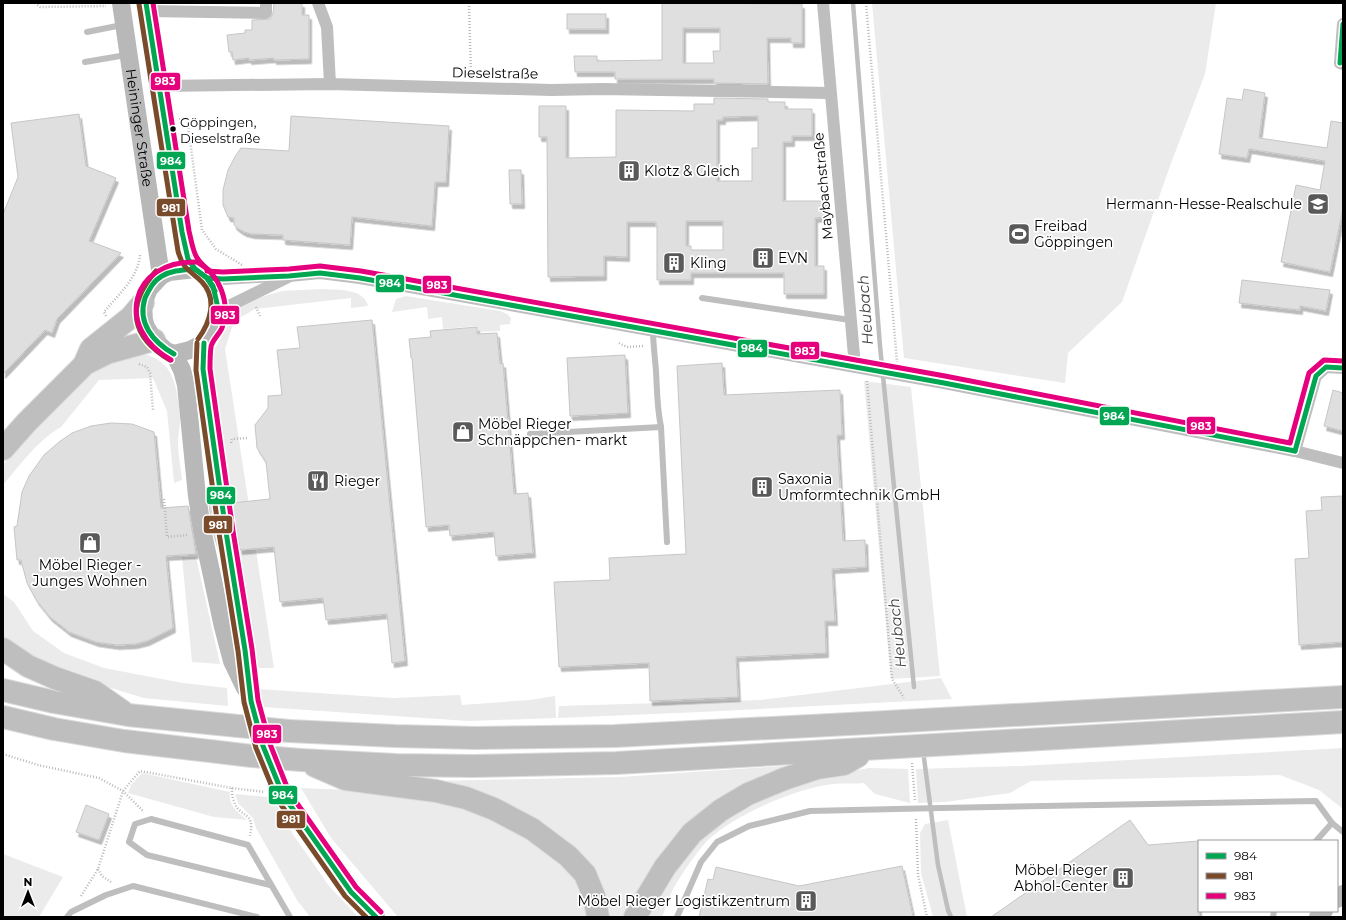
<svg xmlns="http://www.w3.org/2000/svg" width="1346" height="920" font-family="Montserrat,sans-serif">
<style>
.green{fill:#ebebeb}
.lines{fill:none;stroke-linecap:round;stroke-linejoin:round}
.stream{stroke:#bebebe;stroke-width:4.5}
.building{fill:#dfdfdf;stroke:#c6c6c6;fill-rule:evenodd;filter:url(#shadow)}
.highway-casing{stroke:#dbdbdb;stroke-width:24}
.path{stroke:#b9b9b9;stroke-width:2.5;stroke-dasharray:1 2;stroke-linecap:butt}
.lane{stroke:#bebebe;stroke-width:6}
.street{stroke:#bebebe;stroke-width:12}
.secondary{stroke:#b8b8b8;stroke-width:18}
.highway{stroke:#bebebe;stroke-width:22}
.highway-bridge-casing{stroke:#dbdbdb;stroke-width:24;stroke-linecap:butt}
.lane-bridge{stroke:#bebebe;stroke-width:6}
.highway-bridge{stroke:#bebebe;stroke-width:22}
.bus-1-casing{stroke:#fff;stroke-width:8}
.bus-2-casing{stroke:#fff;stroke-width:8}
.bus-3-casing{stroke:#fff;stroke-width:8}
.bus-1{stroke:#00a651;stroke-width:5}
.bus-2{stroke:#7a4b2a;stroke-width:5}
.bus-3{stroke:#e5007d;stroke-width:5}
.bus-dot{fill:#000;stroke:#fff;stroke-width:1.5}
.labels{text-anchor:middle;dominant-baseline:central;stroke-width:3.5;stroke-linejoin:round;paint-order:stroke}
.bus-label{font-size:13px;fill:#000;stroke:#fff;text-anchor:start}
.street-label{font-size:14px;fill:#000;stroke:#fff}
.poi-label{font-size:14px;fill:#000;stroke:#fff;text-anchor:start}
.water-label{font-size:15px;font-style:italic;fill:#434343;stroke:#fff}
.line-badge{stroke:#fff;stroke-width:1.5}
.badge-label{font-size:11px;text-anchor:middle;font-weight:bold;fill:#fff}
</style>
<defs>
<filter id="shadow"><feDropShadow dx="2.5" dy="4.5" stdDeviation="0" flood-color="#0004"/></filter>
</defs>
<rect width="100%" height="100%" fill="#fff"/>
<g class="green">
<polygon points="872,3 1216,3 1205,74 1170,166 1122,302 1068,353 1065,383 904,358"/>
<path d="M 323,289 C 338,290 364,288 368,306 L 351,308 L 351,298 L 255,309 L 234,321 L 225,349 L 274,668 L 253,668 L 214,394 L 212,361 L 215,348 L 237,309 L 258,298 L 282,291 Z"/>
<polygon points="406,296 500,311 507,314 511,318 510,324 500,325 500,331 478,332 477,326 443,329 442,317 428,319 427,307 392,312 396,299"/>
<path d="M 133,352 C 164,356 174,370 178,400 C 179,406 180,413 180,419 C 180,427 178,435 178,443 C 178,455 181,468 182,480 L 174,483 L 167,411 L 153,378 L 99,380 L 61,427 C 40,438 18,467 3,485 L 3,465 L 12,453 L 96,368 Z"/>
<polygon points="864,381 911,387 940,676 891,679"/>
<polygon points="182,557 196,557 220,664 192,662"/>
<polygon points="3,594 14,602 33,631 64,653 104,668 183,683 227,688 228,706 144,698 45,668 3,642"/>
<polygon points="941,678 952,699 701,712 558,718 559,706 760,700"/>
<polygon points="258,689 393,698 460,695 462,705 530,700 555,696 556,718 468,721 263,707"/>
<polygon points="1343,748 1343,809 1319,790 1280,775 1031,781 1010,793 945,802 918,803 916,769 1022,766"/>
<polygon points="784,766 782,771 744,787 627,917 605,917 585,861 565,840 531,818 434,781 620,777"/>
<path d="M 869,768 L 908,769 L 910,803 L 875,794 L 864,783 C 854,784 843,783 833,784 C 796,788 734,815 707,841 C 696,853 681,875 673,889 C 669,897 666,908 662,917 L 647,917 L 684,855 L 736,808 L 815,778 Z"/>
<path d="M 142,773 L 230,792 C 228,805 237,812 247,820 L 214,817 L 128,793 L 131,785 Z"/>
<polygon points="301,788 397,792 456,803 506,823 550,851 577,879 588,907 588,917 398,917 331,838"/>
<polygon points="235,794 279,798 292,833 329,886 358,917 310,917 297,900 256,828 253,818 238,803"/>
<polygon points="948,820 967,917 933,917 921,873 920,833 925,824"/>
<polygon points="3,854 63,877 39,917 3,917"/>
</g>
<g class="lines">
<g class="stream">
<polyline points="853,3 880,346 914,687"/>
<polyline points="924,758 938,865 948,910 951,917"/>
</g>
</g>
<g class="building">
<polygon points="274,3 302,3 302,15 309,15 309,59 274,60 274,58 249,60 249,58 233,60 232,52 229,52 227,35 245,33 245,30 252,30 252,20 270,19 273,13"/>
<path d="M 662,3 L 802,4 L 802,43 L 791,43 L 791,38 L 767,38 L 768,84 L 714,83 L 714,79 L 615,79 L 615,72 L 575,72 L 574,56 L 597,56 L 597,61 L 662,60 ZM 683,28 L 720,28 L 720,51 L 713,51 L 714,63 L 683,63 Z"/>
<rect x="567" y="14" width="39" height="15"/>
<polygon points="1244,89 1265,93 1259,138 1327,148 1331,121 1343,123 1343,208 1330,272 1281,262 1296,185 1320,190 1325,161 1249,149 1247,158 1219,154 1227,98 1242,100"/>
<path d="M 714,98 L 768,99 L 768,102 L 785,102 L 785,109 L 812,109 L 812,136 L 792,136 L 792,142 L 783,142 L 783,201 L 826,201 L 826,217 L 815,218 L 815,266 L 824,266 L 824,294 L 784,294 L 784,273 L 691,273 L 691,280 L 657,280 L 657,226 L 656,226 L 656,222 L 627,222 L 627,257 L 604,256 L 604,276 L 548,277 L 547,137 L 539,137 L 539,106 L 566,106 L 566,158 L 616,157 L 616,110 L 694,111 L 694,104 L 714,104 ZM 758,116 L 758,148 L 752,148 L 752,181 L 717,181 L 717,120 L 723,120 L 723,117 ZM 686,221 L 723,221 L 723,250 L 691,250 L 691,246 L 686,246 Z"/>
<polygon points="79,114 86,166 116,178 89,241 121,253 57,319 52,333 45,330 3,374 3,214 18,177 11,123"/>
<polygon points="291,116 449,126 446,182 435,182 432,226 352,217 350,245 283,240 283,235 252,234 244,232 239,229 234,225 234,218 228,217 223,205 223,190 228,170 236,155 241,148 289,151"/>
<polygon points="509,170 521,170 522,204 510,204"/>
<polygon points="1242,280 1330,290 1326,311 1300,306 1300,310 1239,303"/>
<polygon points="372,320 405,661 392,663 387,614 326,620 323,598 280,602 274,547 240,550 232,503 270,499 266,462 257,448 255,425 268,408 268,396 282,395 277,350 300,348 297,327"/>
<polygon points="477,327 477,334 497,333 500,364 503,363 514,494 528,493 533,553 496,556 494,532 450,536 449,525 426,527 412,358 411,358 409,339 431,337 430,331"/>
<polygon points="625,355 628,413 570,416 567,358"/>
<polygon points="722,363 724,395 840,390 842,435 837,435 843,541 865,540 866,567 832,569 835,621 825,621 826,653 736,657 738,697 650,701 649,663 559,667 554,582 610,580 609,558 686,554 677,366"/>
<polygon points="1333,390 1343,393 1343,431 1324,426"/>
<polygon points="111,423 132,424 154,432 161,508 188,506 196,554 166,556 173,628 147,641 135,644 117,645 96,642 69,632 50,617 37,601 27,583 21,560 17,560 14,527 17,526 22,492 29,476 44,455 59,442 72,433 91,426"/>
<polygon points="1343,496 1343,642 1299,645 1295,559 1309,558 1306,511 1322,510 1321,497"/>
<polygon points="209,504 211,504 219,552 213,532"/>
<polygon points="86,805 109,814 99,840 76,832"/>
<polygon points="1130,820 1148,845 1199,841 1199,917 991,917"/>
<polygon points="902,866 913,917 699,917 708,879 713,880 716,867 799,886"/>
</g>
<g class="lines">
<g class="highway-casing">
<g id="highway">
<polyline points="87,363 107,353 154,340"/>
<polyline points="3,449 27,422 84,365 91,349 131,317 143,303"/>
<polyline points="3,649 28,666 55,678 95,692 122,711"/>
<polyline points="3,690 54,702 128,715 238,726"/>
<polyline points="3,717 54,729 124,741 252,756"/>
<polyline points="289,731 395,736 476,738 615,736 868,723 1343,697"/>
<polyline points="301,760 396,765 473,766 616,763 1343,722"/>
<polyline points="315,766 345,779 436,791 466,798 494,809 532,829 568,856 585,874 594,896 598,917"/>
<polyline points="635,917 665,867 692,833 721,810 748,794 784,779 817,768 844,764 858,756"/>
</g>
</g>
<g class="path">
<polyline points="35,3 40,7 106,6"/>
<polyline points="469,3 471,76"/>
<polyline points="866,3 897,362"/>
<polyline points="179,119 187,118 202,230 216,249 242,265"/>
<polyline points="256,307 261,318"/>
<path d="M 106,316 L 104,312 C 118,295 138,278 140,255"/>
<polyline points="619,343 627,347 644,346"/>
<polyline points="139,364 147,367 150,373 153,410"/>
<polyline points="867,381 892,679 904,698"/>
<polyline points="231,443 232,439 247,438"/>
<polyline points="164,499 167,537 188,535"/>
<polyline points="3,754 38,765 99,778 123,791 144,812"/>
<polyline points="912,763 915,800"/>
<path d="M 232,788 C 232,792 232,797 234,801 C 239,819 256,810 250,836"/>
<polyline points="916,819 918,875 927,917"/>
<polyline points="98,869 102,876 111,882"/>
<polyline points="81,896 98,869 123,791 140,771 232,788 265,792"/>
</g>
<g class="lane">
<polyline points="87,32 122,25"/>
<polyline points="85,62 126,55"/>
<polyline points="702,298 850,320"/>
<path d="M 653,330 C 653,344 655,357 656,371 C 657,390 657,408 661,427 L 667,542"/>
<polyline points="530,434 661,427"/>
<polyline points="941,808 1316,801 1332,823 1343,832"/>
<polyline points="1316,841 1332,823"/>
<polyline points="270,885 147,855 129,842 135,824 151,819 248,845 290,917"/>
<polyline points="67,917 71,912 106,895 133,886 257,917"/>
<polyline points="677,917 701,862 717,842 749,826 810,811 896,809"/>
<polyline points="1273,917 1274,911"/>
</g>
<g class="street">
<polyline points="318,3 327,27 330,84"/>
<polyline points="823,3 855,367"/>
<polyline points="147,11 266,13 266,3"/>
<polyline points="1343,24 1340,63 1343,64"/>
<polyline points="159,86 330,84 551,90 602,89 830,93"/>
<polyline points="207,278 223,279 274,276 289,276 320,273 360,278 944,383 1295,451 1343,463"/>
<polyline points="219,311 288,277"/>
<polyline points="1295,451 1316,376 1326,367 1343,368"/>
</g>
<g class="secondary">
<path id="s1" d="M 121,3 L 161,276"/>
<polyline points="146,3 182,232 188,259 195,269"/>
<polygon points="195,269 207,278 213,286 219,311 217,320 208,338 204,343 190,350 174,354 166,351 154,340 146,327 144,320 143,303 149,289 161,276 169,272"/>
<polyline points="204,343 203,369 226,532 245,650 251,701 263,746 283,795 351,892 376,917"/>
<polyline points="174,354 182,370 186,385 197,496 203,534 223,627 232,661 245,688"/>
<polyline points="1337,899 1343,894"/>
<polyline points="1318,917 1324,911"/>
</g>
<use href="#highway" class="highway"/>
<g class="highway-bridge-casing">
<g id="highway-bridge">
<polyline points="238,726 289,731"/>
<polyline points="252,756 301,760"/>
</g>
</g>
<polyline class="lane-bridge" points="896,809 941,808"/>
<use href="#highway-bridge" class="highway-bridge"/>
<g class="bus-1-casing">
<g id="bus-1">
<polyline points="146,3 182,232 188,259 195,269 207,278 213,286 218,308"/>
<polyline points="1340,63 1343,24"/>
<polyline points="207,278 223,279 289,276 320,273 360,278 944,383 1295,451"/>
<polyline points="204,343 203,369 226,532 245,650 251,701 263,746 283,795 351,892 376,917"/>
<path d="M 174,354 C 153,342 137,323 145,298 C 149,290 153,281 162,276 C 172,270 184,270 195,269 L 207,278 L 215,291"/>
<polyline points="1295,451 1316,376 1326,367 1343,368"/>
</g>
</g>
<g class="bus-2-casing">
<g id="bus-2">
<path d="M 139,4 L 178,251 C 183,270 190,270 202,282 C 218,299 210,323 198,339"/>
<path d="M 156,271 C 125,306 131,337 170,360"/>
<polyline points="197,343 196,370 219,533 238,651 244,702 256,748 277,799 345,896 366,917"/>
</g>
</g>
<g class="bus-3-casing">
<g id="bus-3">
<path d="M 153,3 L 189,231 C 194,252 193,258 211,272"/>
<polyline points="207,271 223,272 289,269 320,266 361,271 945,376 1290,443 1309,373 1324,360 1343,361"/>
<path d="M 171,360 C 114,328 130,260 197,262 C 220,274 231,304 222,328 C 219,335 212,340 211,347 C 210,354 210,362 210,369 L 233,531 L 252,649 L 258,700 L 270,744 L 289,792 L 356,887 L 381,912"/>
</g>
</g>
<use href="#bus-1" class="bus-1"/>
<use href="#bus-2" class="bus-2"/>
<use href="#bus-3" class="bus-3"/>
</g>
<defs>
<g id="building-square" transform="scale(1.15)"><rect x="-9" y="-9" width="18" height="18" rx="4" fill="#595959" stroke="#fff"/><path d="M-4-6H4V6H1V3H-1V6H-4ZM-2.5-4.3h1.7v1.8h-1.7ZM.8-4.3h1.7v1.8H.8ZM-2.5-1h1.7V.8h-1.7ZM.8-1h1.7V.8H.8Z" fill="#fff"/></g>
<g id="school-square" transform="scale(1.15)"><rect x="-9" y="-9" width="18" height="18" rx="4" fill="#595959" stroke="#fff"/><path d="M0-5L7-2L0 1L-7-2ZM-4 1L0 2.5L4 1V4Q0 6-4 4Z" fill="#fff"/></g>
<g id="stadium-square" transform="scale(1.15)"><rect x="-9" y="-9" width="18" height="18" rx="4" fill="#595959" stroke="#fff"/><path d="M0-5a6.5 5 0 1 0 0 10a6.5 5 0 1 0 0-10ZM-3.5-1.8h7v3.6h-7Z" fill="#fff"/></g>
<g id="shop-square" transform="scale(1.15)"><rect x="-9" y="-9" width="18" height="18" rx="4" fill="#595959" stroke="#fff"/><path d="M-5-2.5h2.3a2.7 3.5 0 0 1 5.4 0H5L5.5 6h-11ZM-1.5-2.5h3a1.5 2.3 0 0 0-3 0Z" fill="#fff"/></g>
<g id="restaurant-square" transform="scale(1.15)"><rect x="-9" y="-9" width="18" height="18" rx="4" fill="#595959" stroke="#fff"/><path d="M-5-6h1v4h1v-4h1v4h1v-4h1v5L-1.5 .5V6h-2V.5L-5-1ZM5-6V6H3V1.5H1.5Q1.5-4 5-6Z" fill="#fff"/></g>
</defs>
<g fill-rule="evenodd">
<use href="#building-square" x="629" y="171"/>
<use href="#school-square" x="1318" y="204"/>
<use href="#stadium-square" x="1019" y="234"/>
<use href="#building-square" x="763" y="258"/>
<use href="#building-square" x="674" y="263"/>
<use href="#shop-square" x="463" y="432"/>
<use href="#restaurant-square" x="318" y="481"/>
<use href="#building-square" x="762" y="487"/>
<use href="#shop-square" x="90" y="543"/>
<use href="#building-square" x="1123" y="878"/>
<use href="#building-square" x="806" y="901"/>
</g>
<circle class="bus-dot" cx="173" cy="129" r="3.5"/>
<g class="labels">
<g class="bus-label">
<text x="180" y="122">Göppingen,<tspan x="180" dy="16">Dieselstraße</tspan></text>
</g>
<g class="street-label">
<text transform="translate(495 73) rotate(1)">Dieselstraße</text>
<text stroke="none"><textPath href="#s1" startOffset="126">Heininger Straße</textPath></text>
<text transform="translate(823 186) rotate(-95)">Maybachstraße</text>
</g>
<g class="poi-label">
<text x="644" y="171">Klotz &amp; Gleich</text>
<text x="1302" y="204" text-anchor="end">Hermann-Hesse-Realschule</text>
<text x="1034" y="226">Freibad<tspan x="1034" dy="16">Göppingen</tspan></text>
<text x="778" y="258">EVN</text>
<text x="690" y="263">Kling</text>
<text x="478" y="424">Möbel Rieger<tspan x="478" dy="16">Schnäppchen- markt</tspan></text>
<text x="778" y="479">Saxonia<tspan x="778" dy="16">Umformtechnik GmbH</tspan></text>
<text x="334" y="481">Rieger</text>
<text x="90" y="565" text-anchor="middle">Möbel Rieger -<tspan x="90" dy="16">Junges Wohnen</tspan></text>
<text x="1108" y="870" text-anchor="end">Möbel Rieger<tspan x="1108" dy="16">Abhol-Center</tspan></text>
<text x="790" y="901" text-anchor="end">Möbel Rieger Logistikzentrum</text>
</g>
<g class="water-label">
<text transform="translate(865 310) rotate(-94)">Heubach</text>
<text transform="translate(897 633) rotate(-96)">Heubach</text>
</g>
</g>
<g class="line-badge">
<rect x="150" y="72" width="31" height="19" rx="4" fill="#e5007d"/>
<rect x="156" y="151" width="30" height="19" rx="4" fill="#00a651"/>
<rect x="156" y="198" width="30" height="19" rx="4" fill="#7a4b2a"/>
<rect x="375" y="274" width="30" height="19" rx="4" fill="#00a651"/>
<rect x="422" y="275" width="30" height="19" rx="4" fill="#e5007d"/>
<rect x="210" y="305" width="30" height="20" rx="4" fill="#e5007d"/>
<rect x="737" y="339" width="31" height="19" rx="4" fill="#00a651"/>
<rect x="790" y="341" width="30" height="19" rx="4" fill="#e5007d"/>
<rect x="1099" y="406" width="31" height="20" rx="4" fill="#00a651"/>
<rect x="1186" y="416" width="30" height="19" rx="4" fill="#e5007d"/>
<rect x="206" y="486" width="30" height="19" rx="4" fill="#00a651"/>
<rect x="203" y="515" width="30" height="19" rx="4" fill="#7a4b2a"/>
<rect x="252" y="724" width="30" height="20" rx="4" fill="#e5007d"/>
<rect x="268" y="785" width="30" height="20" rx="4" fill="#00a651"/>
<rect x="276" y="810" width="30" height="19" rx="4" fill="#7a4b2a"/>
</g>
<g class="badge-label">
<text x="165" y="85">983</text>
<text x="171" y="165">984</text>
<text x="171" y="212">981</text>
<text x="390" y="287">984</text>
<text x="437" y="289">983</text>
<text x="225" y="319">983</text>
<text x="752" y="352">984</text>
<text x="805" y="355">983</text>
<text x="1114" y="420">984</text>
<text x="1201" y="430">983</text>
<text x="221" y="499">984</text>
<text x="218" y="529">981</text>
<text x="267" y="738">983</text>
<text x="283" y="799">984</text>
<text x="291" y="823">981</text>
</g>
<rect width="1346" height="920" fill="none" stroke="#000000" stroke-width="8"/>
<rect x="1198" y="840" width="140" height="72" fill="#ffffff" stroke="#999999"/>
<rect x="1206" y="853" width="20" height="6" fill="#00a651" stroke="#999999"/>
<text x="1234" y="860" font-size="12" fill="#000000">984</text>
<rect x="1206" y="873" width="20" height="6" fill="#7a4b2a" stroke="#999999"/>
<text x="1234" y="880" font-size="12" fill="#000000">981</text>
<rect x="1206" y="893" width="20" height="6" fill="#e5007d" stroke="#999999"/>
<text x="1234" y="900" font-size="12" fill="#000000">983</text>
<g transform="translate(28 892)" stroke="#ffffff" stroke-width="3" paint-order="stroke">
<path d="M0-3L7 15L0 10L-7 15Z" fill="#000000"/>
<text y="-6" font-size="11" font-weight="bold" text-anchor="middle" fill="#000000">N</text>
</g>
</svg>
